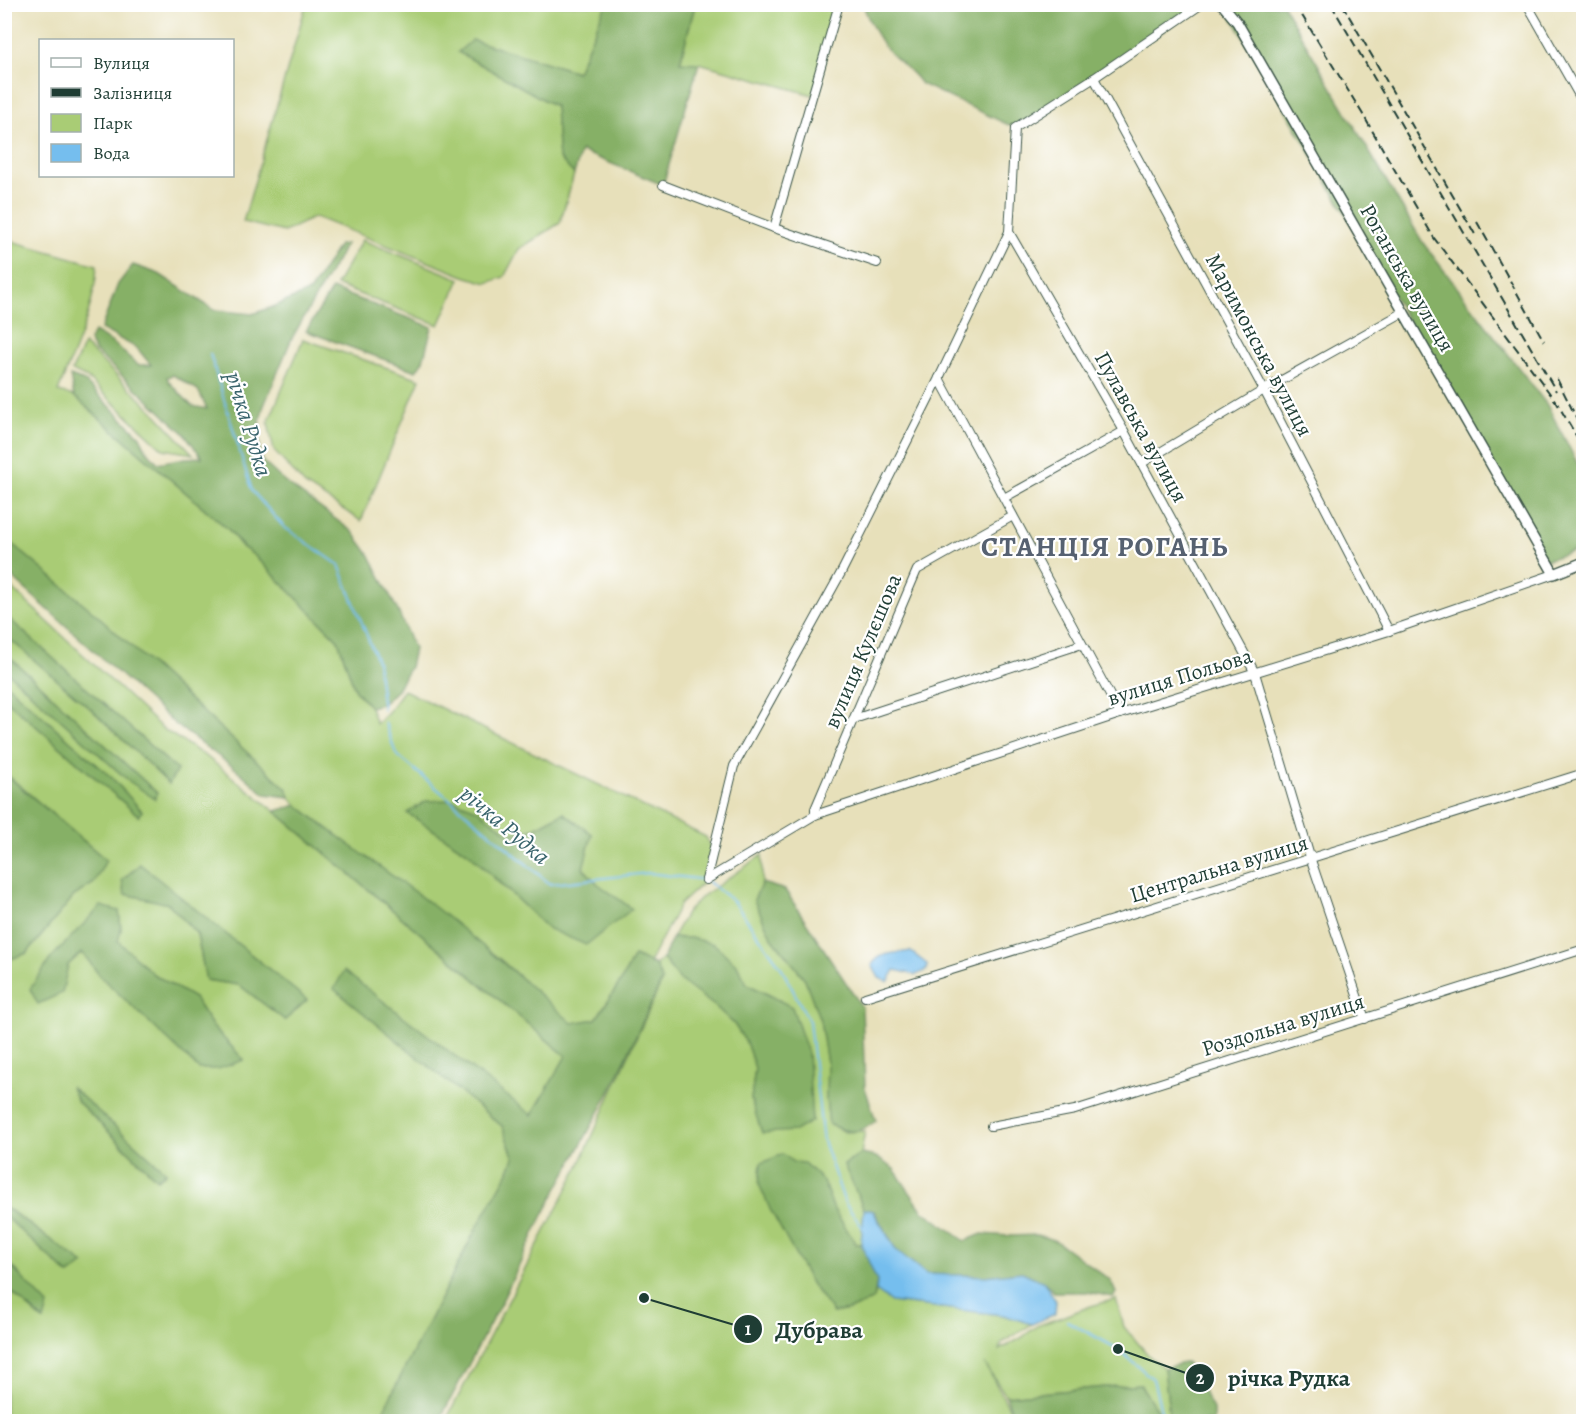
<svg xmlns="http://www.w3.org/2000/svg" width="1588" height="1426" font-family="Alegreya,serif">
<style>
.green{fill:#a9cc75;stroke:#648454;stroke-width:1.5;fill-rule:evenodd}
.forest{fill:#86b066;stroke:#52764d;stroke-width:1.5;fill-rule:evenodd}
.water{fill:#75beee;stroke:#4a7e91;stroke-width:1.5}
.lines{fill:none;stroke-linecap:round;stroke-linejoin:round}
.stream{stroke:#75beee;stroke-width:2}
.minor-casing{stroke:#3d5548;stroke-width:10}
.tertiary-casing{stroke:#3d5548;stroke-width:12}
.minor{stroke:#fff;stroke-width:8}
.tertiary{stroke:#fff;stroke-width:9}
.rail{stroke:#1f3d34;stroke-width:2;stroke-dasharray:9 4.5;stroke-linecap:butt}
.labels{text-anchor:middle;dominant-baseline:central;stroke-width:4.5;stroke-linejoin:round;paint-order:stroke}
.street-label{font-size:22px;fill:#1f3d34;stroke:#fff}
.water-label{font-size:24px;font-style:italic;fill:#39646c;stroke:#fff}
.district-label{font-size:28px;font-weight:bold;letter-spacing:1.5px;fill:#566171;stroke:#fff}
.leader{fill:none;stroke:#1f3d34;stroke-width:2}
.callout-dot{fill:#1f3d34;stroke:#fff;stroke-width:2}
.mark-label{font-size:18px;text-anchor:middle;font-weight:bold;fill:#fff}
.callout-label{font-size:24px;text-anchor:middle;font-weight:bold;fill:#1f3d34;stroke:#fff;stroke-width:4.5;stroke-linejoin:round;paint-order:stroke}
</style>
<rect width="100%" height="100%" fill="#fff"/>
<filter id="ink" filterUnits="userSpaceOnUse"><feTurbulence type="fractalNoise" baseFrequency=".0167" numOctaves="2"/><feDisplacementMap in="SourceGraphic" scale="12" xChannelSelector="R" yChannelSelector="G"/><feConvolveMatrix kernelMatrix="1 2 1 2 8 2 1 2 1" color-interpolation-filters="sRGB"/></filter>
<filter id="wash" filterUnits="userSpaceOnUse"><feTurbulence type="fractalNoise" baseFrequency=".008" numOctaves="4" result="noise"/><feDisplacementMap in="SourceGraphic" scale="24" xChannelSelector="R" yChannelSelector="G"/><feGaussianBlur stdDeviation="1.35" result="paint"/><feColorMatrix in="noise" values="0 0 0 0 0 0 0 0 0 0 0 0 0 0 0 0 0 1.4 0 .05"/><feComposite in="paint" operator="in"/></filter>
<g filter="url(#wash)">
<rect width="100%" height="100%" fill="#e7e0ba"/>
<g class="green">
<polygon points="306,5 606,5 577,72 472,40 459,52 555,106 559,158 574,174 560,223 519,249 504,277 487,283 464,276 315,217 284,232 243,222"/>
<polygon points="695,5 839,5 813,95 699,63 680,63"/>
<path d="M 4,239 L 97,265 C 95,309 73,352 58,392 L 74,396 L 228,529 L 242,547 L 255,556 L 338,640 L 355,690 L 370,707 L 376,724 L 388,712 L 404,690 L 706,837 L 713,854 L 706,880 L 680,904 L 649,963 L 634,956 L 621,981 L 596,1019 L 572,1024 L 501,960 L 297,805 L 290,797 L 287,789 L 97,615 L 5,538 ZM 477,809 L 510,834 L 535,828 L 564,813 L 592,834 L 583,868 L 598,884 L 632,909 L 507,891 L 469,853 L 408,813 Z"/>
<polygon points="362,240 460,279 439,325 336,285"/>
<polygon points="303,339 420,379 361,521 305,485 274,451 268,423"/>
<polygon points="84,344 150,408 193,454 163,449 87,378 72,371"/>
<path d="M 5,582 L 163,729 L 207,757 L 275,811 L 566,1056 L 532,1115 L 335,989 L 502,1126 L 514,1158 L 508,1173 L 476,1229 L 378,1421 L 5,1421 L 4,1286 L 44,1321 L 18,1272 L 5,1259 L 5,1216 L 69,1275 L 83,1264 L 10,1210 L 5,1209 L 5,961 L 27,953 L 74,896 L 94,883 L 106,860 L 5,773 L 5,699 L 139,816 L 142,811 L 112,778 L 5,683 L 5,670 L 129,781 L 157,793 L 5,653 L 5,635 L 91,709 L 169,784 L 177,770 L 5,615 ZM 140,865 L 307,1000 L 285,1020 L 239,985 L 206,980 L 197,934 L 169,904 L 123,880 ZM 119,911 L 121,930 L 117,941 L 153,974 L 194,998 L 213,1027 L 244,1060 L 140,1013 L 100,976 L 82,952 L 68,965 ZM 72,1088 L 166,1172 L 166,1173 L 157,1179 L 78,1102 Z"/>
<polygon points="762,855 762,883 754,900 771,936 805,979 820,1020 827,1063 826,1099 829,1124 845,1132 865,1131 861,1154 844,1165 864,1209 861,1244 856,1244 834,1210 823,1181 770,1209 811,1283 833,1313 849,1310 874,1299 876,1291 891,1302 1003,1315 1032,1324 1002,1343 999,1350 1021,1338 1037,1326 1091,1306 1116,1299 1124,1327 1150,1357 1164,1368 1170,1421 1164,1421 1140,1384 1006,1396 985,1364 1013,1415 1097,1419 1096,1421 445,1422 578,1168 662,981 655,965 663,959 681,981 716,1007 734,1024 746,1042 755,1068 751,1100 812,1121 808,1074 780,1000 747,984 737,965 691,938 672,938 687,912 700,898"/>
</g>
<g class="forest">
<polygon points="606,5 695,5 680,62 699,63 663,185 581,151 574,174 559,158 555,106 458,52 472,40 577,72"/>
<path d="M 863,5 L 1202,5 L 1015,128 L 921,84 C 914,73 904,66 894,57 C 880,44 869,22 863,5 Z"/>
<polygon points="1225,5 1283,5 1423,243 1547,405 1583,474 1583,548 1546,560"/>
<path d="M 346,244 L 291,340 L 263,408 L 258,431 L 262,461 L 285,482 L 353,532 L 369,554 L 398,611 L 414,649 L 410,667 L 396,691 L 382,704 L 370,707 L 355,690 L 338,640 L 255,556 L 243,547 L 228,529 L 74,396 L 70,376 L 84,381 L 140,436 L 146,450 L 158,463 L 185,458 L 202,457 L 184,433 L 95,351 L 89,341 L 94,332 L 113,343 L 138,365 L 151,365 L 137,348 L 101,329 L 118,284 L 133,265 L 159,274 L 214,310 L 252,314 L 273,307 L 310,291 L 339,245 ZM 173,375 L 198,390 L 207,409 L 192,406 L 169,382 L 167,377 Z"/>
<polygon points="332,289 432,327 423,361 416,371 306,331"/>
<polygon points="5,538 97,615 287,789 290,797 265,794 237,770 175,724 5,571"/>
<polygon points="5,615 177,770 169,784 91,709 5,635"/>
<polygon points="5,653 157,793 155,799 129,781 5,670"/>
<polygon points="5,683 112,778 142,811 139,816 5,699"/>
<polygon points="4,773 106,860 94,883 74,896 27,953 5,961"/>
<polygon points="453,800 477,809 510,834 535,828 563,813 592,834 583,868 598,884 632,909 586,945 547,928 469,853 407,813 426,801"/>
<path d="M 297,805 C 342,841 390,873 436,908 C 483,945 528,984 572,1023 L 596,1019 L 621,981 L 634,956 L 655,965 L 662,980 L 611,1090 L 542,1217 L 504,1297 L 439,1421 L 378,1421 L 476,1229 L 508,1173 L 514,1158 L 502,1126 L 334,989 L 344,971 L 532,1115 L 566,1056 L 275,811 Z"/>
<polygon points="140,864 307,1000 285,1020 239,985 206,980 197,934 169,904 125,894 122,880"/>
<path d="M 762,883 L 785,890 L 862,1007 L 865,1088 L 876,1121 C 858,1134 848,1134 829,1124 L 826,1099 L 827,1063 L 820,1020 L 805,979 L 771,936 L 754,900 Z"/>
<polygon points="101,906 119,911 121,930 118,941 153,974 194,998 213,1027 244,1060 218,1069 199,1069 100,976 82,952 68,965 62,993 38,1004 30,989 51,958"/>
<polygon points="672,938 691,938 714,944 737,965 747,984 792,1007 808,1053 812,1121 795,1131 762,1133 751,1100 755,1068 746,1042 734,1024 716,1007 681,981 663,959"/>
<polygon points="70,1086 166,1172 157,1179 78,1102"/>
<polygon points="783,1154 793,1162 804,1163 823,1181 834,1210 856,1244 862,1244 877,1281 874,1299 849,1310 833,1313 811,1283 770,1209 759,1184 761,1163"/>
<polygon points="861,1154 876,1157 894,1169 922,1210 965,1241 982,1234 1009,1236 1038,1235 1056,1241 1110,1280 1116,1293 1113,1297 1087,1292 1054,1292 1044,1282 1022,1272 986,1276 926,1274 896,1250 874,1211 864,1209 844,1165"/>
<polygon points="4,1209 9,1210 84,1264 69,1275 5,1216"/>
<polygon points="4,1259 48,1305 44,1321 5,1286"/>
<polygon points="1187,1362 1213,1409 1213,1421 1170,1421 1164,1368"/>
<polygon points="1140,1384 1164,1421 1096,1422 1096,1419 1013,1415 1006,1396"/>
</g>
<g class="water">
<path d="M 910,951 L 927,964 L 927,970 L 916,975 L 895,970 L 888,982 L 879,978 L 872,965 C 880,951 896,954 910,951 Z"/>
<polygon points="864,1209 873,1211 896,1250 926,1274 986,1276 1022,1272 1044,1282 1056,1301 1055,1314 1032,1324 1003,1315 891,1302 876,1291 877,1281 861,1244"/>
</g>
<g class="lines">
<g class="stream">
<polyline points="210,354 252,491 284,527 339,565 377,661 383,709"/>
<polyline points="385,723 396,754 550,884 648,873 706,880 734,902 781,967 809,1021 823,1141 845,1203 863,1228"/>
<polyline points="1067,1321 1118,1349 1153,1379 1164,1422"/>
</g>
</g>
</g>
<g filter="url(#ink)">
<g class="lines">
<g class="minor-casing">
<g id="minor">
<polyline points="1527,4 1584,104"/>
<polyline points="1094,78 1264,390 1389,631"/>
<polyline points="663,185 774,228 877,263"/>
<polyline points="774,228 839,4"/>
<polyline points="1009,232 1124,431 1255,673 1311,860 1365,1019"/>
<polyline points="939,378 1120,714"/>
<polyline points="1142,463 1264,390 1404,312"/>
<polyline points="1004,498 1124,431"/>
<polyline points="854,719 1082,644"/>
<polyline points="815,815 815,809 917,570 1013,516"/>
<polyline points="706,880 734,766 842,571 939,378 1009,232 1015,128 1094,78 1202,4"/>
<polyline points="706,880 815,815 1120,714 1389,631 1554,574"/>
<polyline points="865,997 1584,773"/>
<polyline points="991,1126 1075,1110 1584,949"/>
</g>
</g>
<g class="tertiary-casing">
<polyline id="tertiary" points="1222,4 1237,22 1554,574 1584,562"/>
</g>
<use href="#minor" class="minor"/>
<use href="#tertiary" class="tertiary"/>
<g class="rail">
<polyline points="1295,4 1362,113 1434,238 1557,403 1584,449"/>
<polyline points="1331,4 1556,391"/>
<polyline points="1342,4 1476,236"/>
<polyline points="1477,222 1544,341"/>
<polyline points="1557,379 1584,433"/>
</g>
</g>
</g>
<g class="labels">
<g class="street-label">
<text transform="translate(1407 278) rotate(60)">Роганська вулиця</text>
<text transform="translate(1259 345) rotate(62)">Маримонська вулиця</text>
<text transform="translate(1141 427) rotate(61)">Пулавська вулиця</text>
<text transform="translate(863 651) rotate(-67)">вулиця Кулєшова</text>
<text transform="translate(1180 677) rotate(-17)">вулиця Польова</text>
<text transform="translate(1219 869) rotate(-17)">Центральна вулиця</text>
<text transform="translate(1283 1025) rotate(-17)">Роздольна вулиця</text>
</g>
<g class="water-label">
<text transform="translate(249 424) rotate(73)">річка Рудка</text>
<text transform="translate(505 825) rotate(40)">річка Рудка</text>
</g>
<g class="district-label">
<text x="1105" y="547">СТАНЦІЯ РОГАНЬ</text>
</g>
</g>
<path class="leader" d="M644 1298L748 1329M1118 1349L1200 1378"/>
<g class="callout-dot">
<circle cx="644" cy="1298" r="6"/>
<circle cx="1118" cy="1349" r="6"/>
<circle cx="748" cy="1329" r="15"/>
<circle cx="1200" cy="1378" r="15"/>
</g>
<g class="mark-label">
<text x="748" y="1335">1</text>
<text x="1200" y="1384">2</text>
</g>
<g class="callout-label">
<text x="819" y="1338">Дубрава</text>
<text x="1289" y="1386">річка Рудка</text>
</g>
<rect width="1588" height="1426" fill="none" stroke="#fff" stroke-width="24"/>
<rect x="39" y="39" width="195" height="138" fill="#ffffff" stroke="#a5b1ae" stroke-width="1.5"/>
<rect x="51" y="58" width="30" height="9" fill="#ffffff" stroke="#a5b1ae" stroke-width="1.5"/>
<text x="93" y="69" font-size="18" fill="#1f3d34">Вулиця</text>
<rect x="51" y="88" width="30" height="9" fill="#1f3d34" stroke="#a5b1ae" stroke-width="1.5"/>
<text x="93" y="99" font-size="18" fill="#1f3d34">Залізниця</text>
<rect x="51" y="114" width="30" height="18" fill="#a9cc75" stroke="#a5b1ae" stroke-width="1.5"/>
<text x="93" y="129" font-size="18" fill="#1f3d34">Парк</text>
<rect x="51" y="144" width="30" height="18" fill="#75beee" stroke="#a5b1ae" stroke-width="1.5"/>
<text x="93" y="159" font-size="18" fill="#1f3d34">Вода</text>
</svg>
